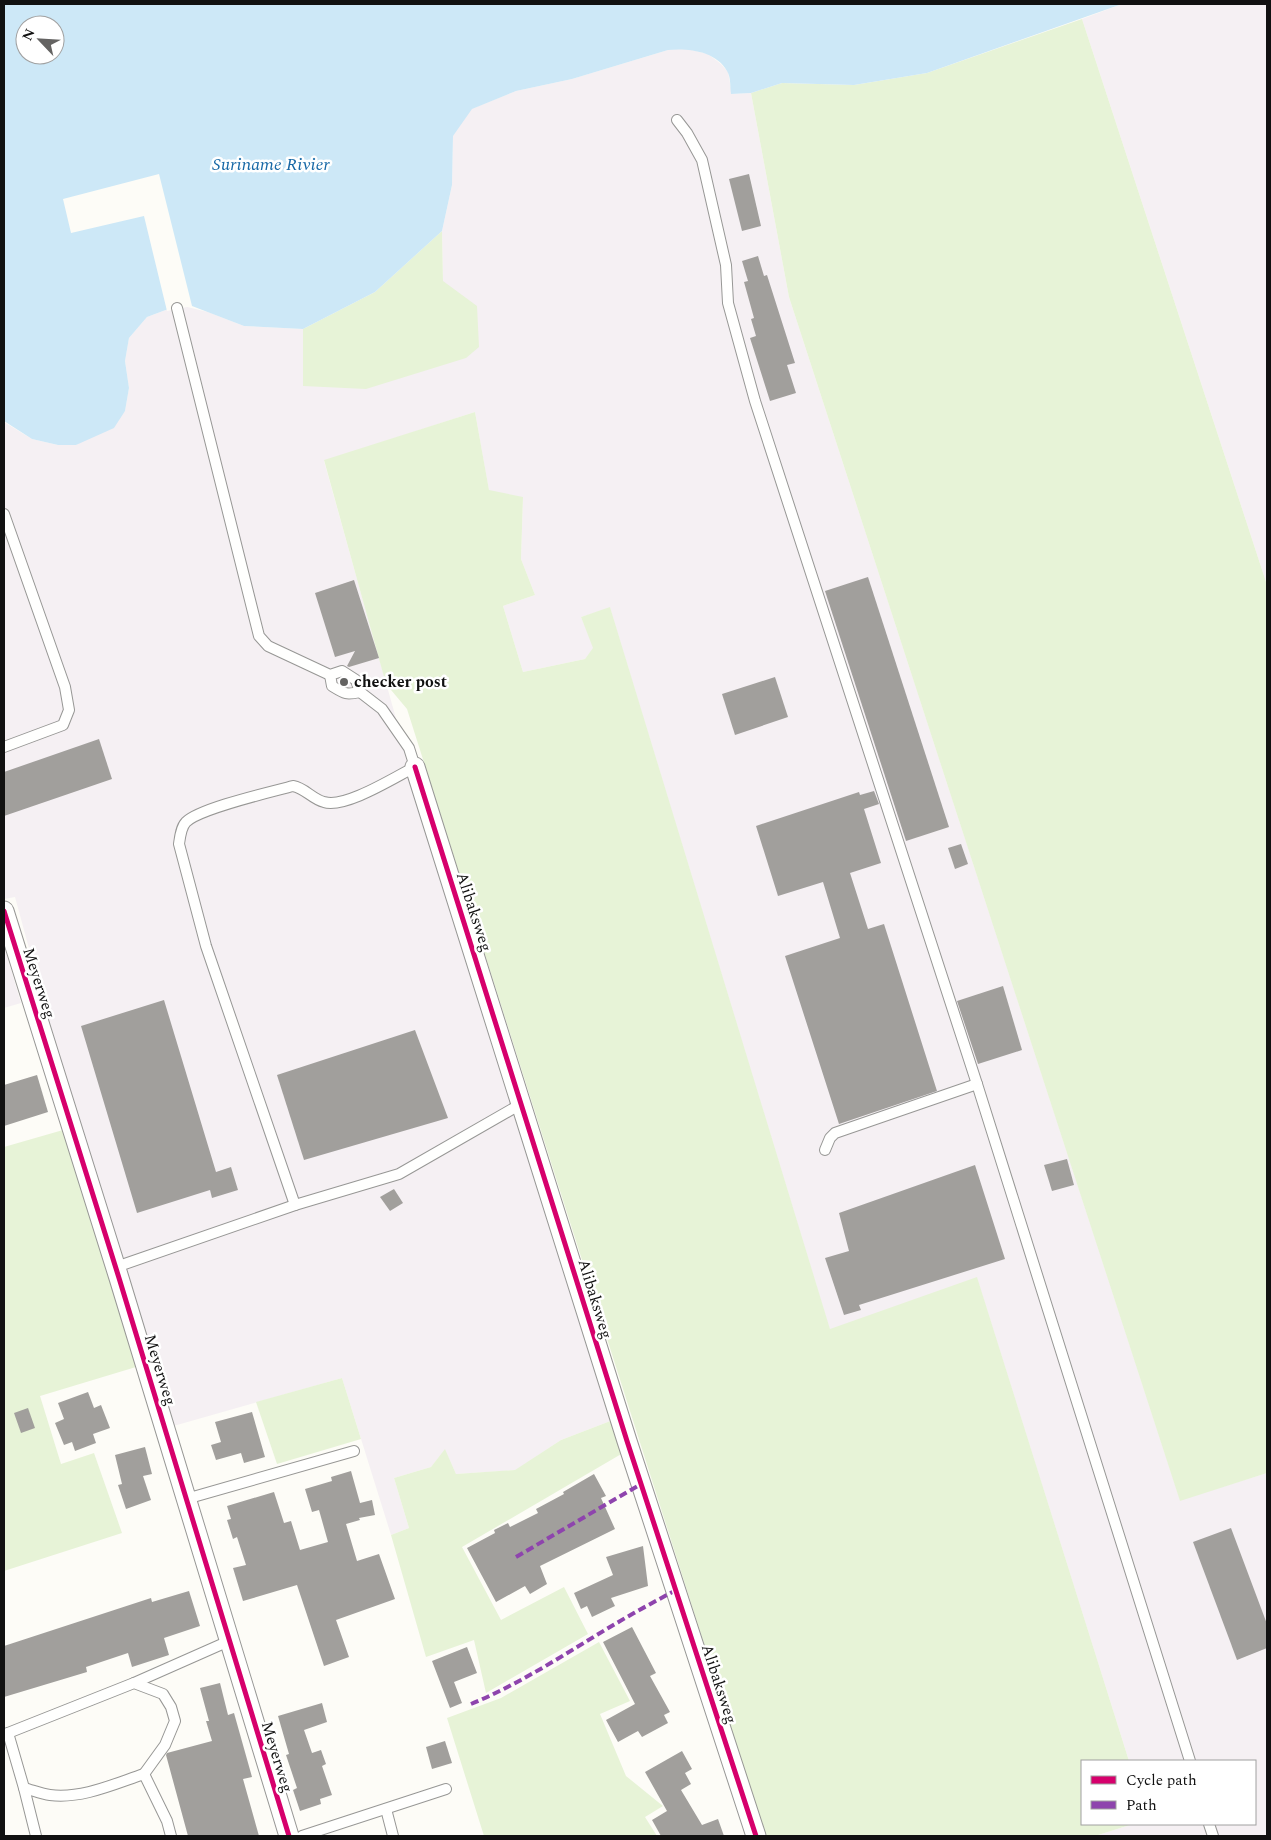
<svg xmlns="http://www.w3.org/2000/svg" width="1271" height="1840" font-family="Spectral,serif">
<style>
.industrial{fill:#f5f0f3}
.green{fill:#e7f3d7}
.water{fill:#cde8f7;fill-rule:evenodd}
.pier{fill:#fdfcf7}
.building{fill:#a19f9c}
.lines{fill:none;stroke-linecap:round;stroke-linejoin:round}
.service-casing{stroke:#979795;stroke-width:12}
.minor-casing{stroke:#979795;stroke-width:21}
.service{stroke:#fffffe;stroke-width:10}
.minor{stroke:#fffffe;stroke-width:19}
.quiet{stroke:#8e44ad;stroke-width:4;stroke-dasharray:8 4;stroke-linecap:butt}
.cycleway-casing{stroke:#fff;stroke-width:8}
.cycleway{stroke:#d6006c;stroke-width:5}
.poi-dot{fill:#646362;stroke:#fff;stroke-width:2}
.labels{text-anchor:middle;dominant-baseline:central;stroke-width:5;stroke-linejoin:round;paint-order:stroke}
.poi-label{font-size:16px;font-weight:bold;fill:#111;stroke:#fff;text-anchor:start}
.street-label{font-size:16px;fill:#111;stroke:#fff}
.water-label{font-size:18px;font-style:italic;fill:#1768a6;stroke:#fff}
</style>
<rect width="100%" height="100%" fill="#fdfcf7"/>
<g class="industrial">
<polygon points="1122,4 1267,4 1267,585 1082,19"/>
<polygon points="684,48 708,54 721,64 728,72 732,94 751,93 789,297 1180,1500 1267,1473 1267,1836 1095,1836 1133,1824 1255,1824 1255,1761 1129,1761 977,1278 830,1330 610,608 581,617 594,648 585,659 523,672 503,606 535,595 521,559 523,498 489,491 475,412 324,461 449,908 613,1420 561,1440 516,1470 456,1474 445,1450 431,1467 394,1478 409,1528 391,1535 342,1378 170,1427 49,1022 15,897 4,899 4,422 32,439 58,445 76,445 125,411 129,388 125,361 129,338 147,317 179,305 208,312 244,326 303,329 303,386 443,281 442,231 452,185 453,135 471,109 516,91 572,79 668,50"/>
<polygon points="4,946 21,1003 4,1008"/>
</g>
<g class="green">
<polygon points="1082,19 1267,585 1267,1473 1180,1501 789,297 751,93 782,83 854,85 927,73"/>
<polygon points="442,231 443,281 477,306 479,347 466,358 366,389 303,386 303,329 375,292"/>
<polygon points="475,412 489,490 523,497 521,559 535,595 503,606 523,672 585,659 593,648 581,617 610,607 830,1329 977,1277 1129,1761 1082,1761 1082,1824 1133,1824 1095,1836 765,1836 407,709 386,684 324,460"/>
<polygon points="63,1130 136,1367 40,1396 61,1464 94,1453 122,1533 4,1571 4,1147"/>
<polygon points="342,1378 361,1439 277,1464 256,1402"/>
<polygon points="613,1420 623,1453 462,1547 501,1620 564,1587 588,1634 486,1693 474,1640 426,1657 391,1535 409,1528 394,1478 431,1467 445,1449 456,1474 515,1470 561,1440"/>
<polygon points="599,1642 630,1701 600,1714 626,1776 663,1806 645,1817 657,1836 484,1836 447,1718 501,1698"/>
</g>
<path class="water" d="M 4,4 L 1122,4 L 927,73 L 854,85 L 782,83 L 751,93 L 731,94 C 730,87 731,77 727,71 C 716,51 688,48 668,50 L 572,79 L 516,91 L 472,109 L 453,136 L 452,185 L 442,231 L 375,292 L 303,329 L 244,326 L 192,306 L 179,305 L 147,317 L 129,338 L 125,361 L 129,388 L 125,411 L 114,428 L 76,445 L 58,445 L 32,439 L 4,421 ZM 25,25 L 55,25 L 55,55 L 25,55 Z"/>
<polygon class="pier" points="159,174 192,306 167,311 144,216 71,233 63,199"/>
<g class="building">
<polygon points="749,174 761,226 742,231 729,179"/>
<polygon points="758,256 764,276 767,275 795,363 787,365 796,393 770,401 750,338 756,336 751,319 754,318 744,282 748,281 742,261"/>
<polygon points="868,577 949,827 906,841 825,591"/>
<polygon points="354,580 379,658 349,667 347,666 355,651 335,657 315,593"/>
<polygon points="775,677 788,717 735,735 722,694"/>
<polygon points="99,739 112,779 4,816 4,772"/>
<polygon points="874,791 879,804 864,809 881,863 850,873 868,929 884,924 937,1091 839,1124 785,956 840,938 823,882 778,896 756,826 859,792 860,795"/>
<polygon points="961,844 968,864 955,869 948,848"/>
<polygon points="1003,986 1022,1050 978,1064 957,1001"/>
<polygon points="164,1000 216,1172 231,1167 238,1190 212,1198 210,1190 137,1213 81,1026"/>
<polygon points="415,1030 448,1118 304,1160 277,1075"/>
<polygon points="37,1075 48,1112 4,1126 4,1085"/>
<polygon points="1067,1159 1074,1185 1052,1191 1044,1165"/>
<polygon points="975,1165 1005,1259 859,1305 861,1310 844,1315 825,1258 849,1251 839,1213"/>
<polygon points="394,1189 403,1203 390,1211 380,1197"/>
<polygon points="88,1392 94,1408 101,1405 110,1428 93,1434 96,1443 75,1451 72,1442 64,1445 55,1423 64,1419 58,1403"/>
<polygon points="28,1408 35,1428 21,1433 14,1413"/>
<polygon points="252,1412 265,1457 244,1463 241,1453 216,1460 211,1445 221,1442 215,1422"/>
<polygon points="145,1447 152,1474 143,1476 151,1500 126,1509 118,1485 122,1484 115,1455"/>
<polygon points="351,1471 360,1503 372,1500 375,1515 359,1518 360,1520 346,1524 357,1561 379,1554 395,1599 336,1620 349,1657 324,1666 297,1585 243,1601 233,1568 246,1565 237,1537 233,1539 227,1520 231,1519 227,1506 274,1492 284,1523 291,1521 300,1550 328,1542 319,1510 312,1512 305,1489 332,1481 331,1477"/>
<polygon points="594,1474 606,1496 601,1498 615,1529 540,1566 547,1584 530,1594 525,1586 496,1602 467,1548 495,1533 494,1530 508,1523 510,1527 538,1513 536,1509 564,1494 563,1492"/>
<polygon points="1231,1528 1267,1624 1267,1648 1237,1660 1193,1542"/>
<polygon points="643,1546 648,1586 611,1598 615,1606 592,1617 587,1606 581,1609 574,1593 613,1575 606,1557"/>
<polygon points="189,1591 200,1626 164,1638 169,1655 132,1667 128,1653 86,1667 87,1672 4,1697 4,1646 151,1598 152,1602"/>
<polygon points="632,1627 656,1673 650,1676 670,1712 664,1715 668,1723 642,1737 638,1731 618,1742 606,1720 635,1704 603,1642"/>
<polygon points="467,1647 477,1673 454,1682 462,1703 450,1708 432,1661"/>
<polygon points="220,1683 228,1715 234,1713 252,1777 243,1779 259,1836 188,1836 166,1755 167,1753 212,1741 206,1721 209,1721 200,1688"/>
<polygon points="322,1703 327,1722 304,1730 312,1753 321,1750 326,1764 322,1766 332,1795 320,1799 321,1804 300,1811 293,1790 297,1788 286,1755 289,1754 278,1716"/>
<polygon points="445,1741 452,1763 432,1769 426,1747"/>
<polygon points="682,1751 692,1769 685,1773 691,1784 681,1790 702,1825 718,1819 724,1836 661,1836 652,1820 667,1811 645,1772"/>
</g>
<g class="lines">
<g class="service-casing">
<g id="service">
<polyline points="677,120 687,133 702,160 726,265 728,303 755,401 977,1084 1190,1761"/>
<path d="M 177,308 L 259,636 L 268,646 L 330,675 L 342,671 L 356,680 L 360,692 L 382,709 L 409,748 L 415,767 C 395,777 345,809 324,802 C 312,799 305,788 293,786 C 271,792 200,808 186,822 C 181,827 180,837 179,844 L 206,946 L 295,1205"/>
<polyline points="4,514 65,687 69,710 63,725 4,747"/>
<path d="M 330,675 L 332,686 C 345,694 346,695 360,692"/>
<polyline points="825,1150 830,1138 835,1133 977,1084"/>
<polyline points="116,1267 295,1205 399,1174 521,1104"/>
<polyline points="186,1499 354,1451"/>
<polyline points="134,1683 229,1641"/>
<polyline points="8,1733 134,1683 163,1694 171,1707 175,1721 165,1745 144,1774"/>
<path d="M 4,1735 L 8,1733 L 24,1788 C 32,1790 42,1794 50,1795 C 82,1799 114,1784 144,1774 L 167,1821 L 171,1836"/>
<polyline points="24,1788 36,1836"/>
<polyline points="386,1809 393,1836"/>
<polyline points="1209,1824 1213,1836"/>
<polyline points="302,1836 446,1789"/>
</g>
</g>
<g class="minor-casing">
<g id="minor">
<polyline points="415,767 627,1441 756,1836"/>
<polyline points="4,911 119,1278 289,1836"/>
</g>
</g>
<use href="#service" class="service"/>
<use href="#minor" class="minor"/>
<g class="quiet">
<polyline points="516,1557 641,1484"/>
<path d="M 471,1704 C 522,1683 568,1652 615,1624 C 635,1612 656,1601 676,1590"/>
</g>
<g class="cycleway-casing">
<g id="cycleway">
<polyline points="415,767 627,1441 756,1836"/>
<polyline points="4,911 119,1278 289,1836"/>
</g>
</g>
<use href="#cycleway" class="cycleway"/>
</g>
<circle class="poi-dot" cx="344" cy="682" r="5"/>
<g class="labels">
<g class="poi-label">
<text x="354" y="682">checker post</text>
</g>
<g class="street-label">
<text transform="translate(474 912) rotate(72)">Alibaksweg</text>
<text transform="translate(39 983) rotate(72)">Meyerweg</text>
<text transform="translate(595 1299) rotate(73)">Alibaksweg</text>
<text transform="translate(160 1370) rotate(73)">Meyerweg</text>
<text transform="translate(719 1684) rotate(72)">Alibaksweg</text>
<text transform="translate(277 1757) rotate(73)">Meyerweg</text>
</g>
<g class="water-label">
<text x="271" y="164">Suriname Rivier</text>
</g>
</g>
<rect width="1271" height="1840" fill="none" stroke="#111111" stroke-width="10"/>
<rect x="1081" y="1760" width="175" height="65" fill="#ffffff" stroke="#a0a0a0"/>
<rect x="1091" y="1776" width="25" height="8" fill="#d6006c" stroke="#a0a0a0"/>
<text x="1126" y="1785" font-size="15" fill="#111111">Cycle path</text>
<rect x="1091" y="1801" width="25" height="8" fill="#8e44ad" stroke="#a0a0a0"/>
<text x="1126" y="1810" font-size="15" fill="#111111">Path</text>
<g transform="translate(40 40) rotate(295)"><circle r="24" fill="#ffffff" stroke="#a0a0a0"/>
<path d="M0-4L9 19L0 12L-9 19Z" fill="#646362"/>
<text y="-8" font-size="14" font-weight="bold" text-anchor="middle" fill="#111111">N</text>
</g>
</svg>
